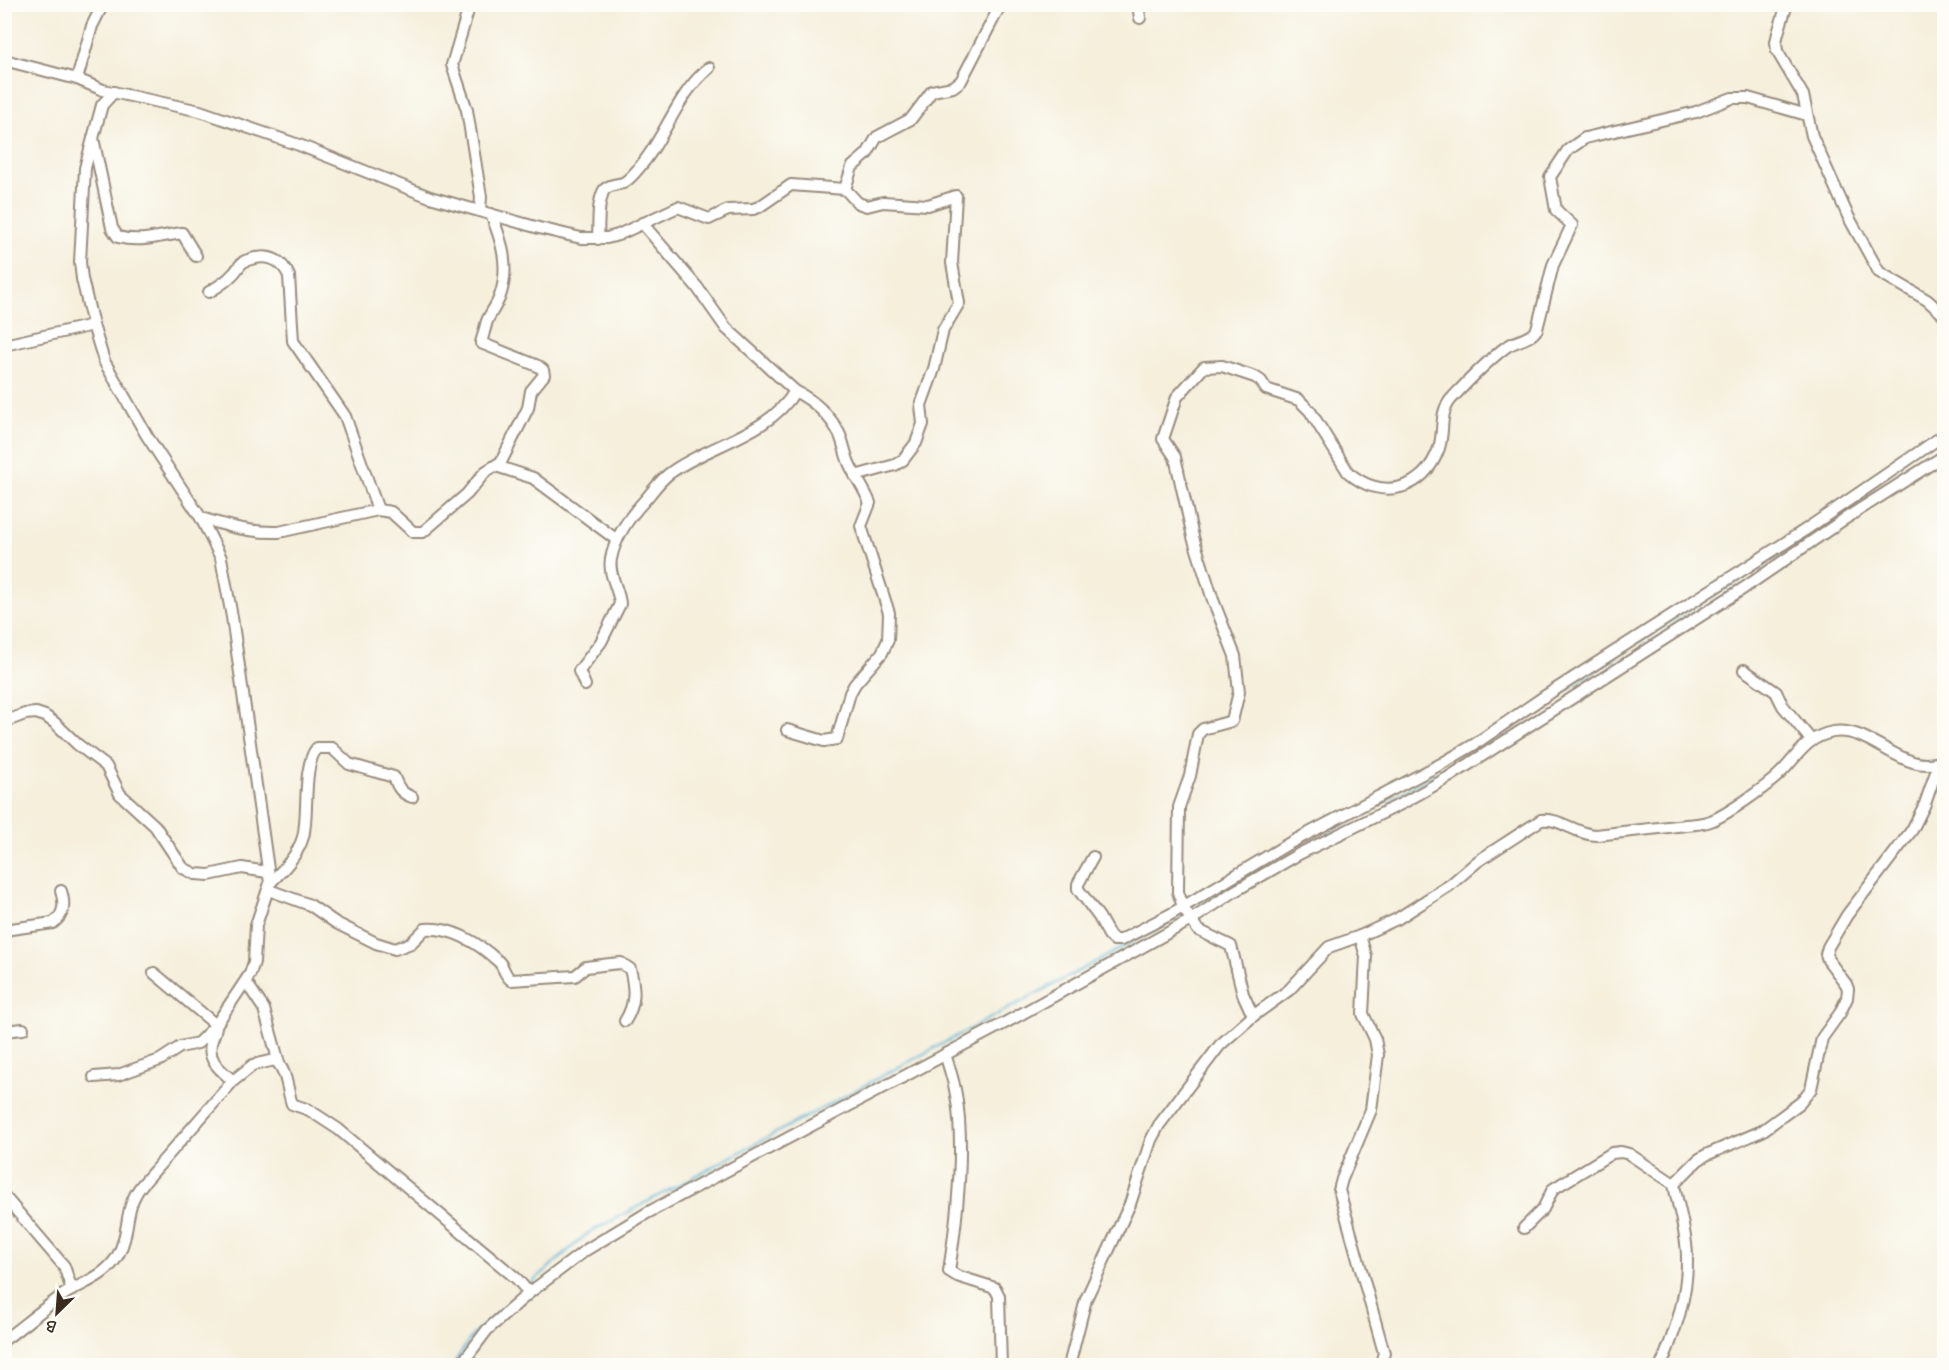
<svg xmlns="http://www.w3.org/2000/svg" width="1949" height="1370" font-family="Mynerve,sans-serif">
<style>
.lines{fill:none;stroke-linecap:round;stroke-linejoin:round}
.stream{stroke:#5bb4d8;stroke-width:2}
.minor-casing{stroke:#988c7d;stroke-width:14}
.minor{stroke:#fff;stroke-width:10}
</style>
<rect width="100%" height="100%" fill="#fdfcf7"/>
<filter id="ink" filterUnits="userSpaceOnUse"><feTurbulence type="fractalNoise" baseFrequency=".0167" numOctaves="2"/><feDisplacementMap in="SourceGraphic" scale="12" xChannelSelector="R" yChannelSelector="G"/><feConvolveMatrix kernelMatrix="1 2 1 2 8 2 1 2 1" color-interpolation-filters="sRGB"/></filter>
<filter id="wash" filterUnits="userSpaceOnUse"><feTurbulence type="fractalNoise" baseFrequency=".008" numOctaves="4" result="noise"/><feDisplacementMap in="SourceGraphic" scale="24" xChannelSelector="R" yChannelSelector="G"/><feGaussianBlur stdDeviation="1.35" result="paint"/><feColorMatrix in="noise" values="0 0 0 0 0 0 0 0 0 0 0 0 0 0 0 0 0 1.4 0 .05"/><feComposite in="paint" operator="in"/></filter>
<g filter="url(#wash)">
<rect width="100%" height="100%" fill="#f5efdc"/>
<g class="lines">
<g class="stream">
<polyline points="1939,453 1944,450"/>
<polyline points="1640,642 1752,573 1924,462"/>
<polyline points="1326,835 1485,746 1632,646"/>
<polyline points="1190,911 1224,892"/>
<polyline points="528,1286 587,1234 1185,914"/>
<polyline points="452,1366 472,1336 522,1292"/>
</g>
</g>
</g>
<g filter="url(#ink)">
<g class="lines">
<g class="minor-casing">
<g id="minor">
<polyline points="470,4 452,65 467,110 481,197 480,210"/>
<polyline points="1138,4 1140,18"/>
<polyline points="1787,4 1778,33 1776,42 1777,51 1803,95 1812,136 1848,216 1879,272 1927,300 1944,315"/>
<polyline points="4,60 77,79 103,90 200,111 299,145 430,197 539,228 581,238 607,238 618,235 678,207 709,219 728,210 753,209 759,207 791,185 845,189 858,203 867,206 883,202 928,205 956,196 952,263 959,303 943,330 934,369 921,405 923,424 916,443 903,460 895,465 855,476"/>
<polyline points="77,79 92,26 103,4"/>
<path d="M 93,138 L 112,228 L 118,237 C 140,243 160,236 182,233 L 196,256"/>
<polyline points="845,189 852,167 867,154 877,137 911,119 932,91 953,87 961,81 1001,4"/>
<path d="M 642,223 L 697,287 L 726,328 L 795,391 C 814,401 829,414 839,433 C 844,443 845,455 850,465 C 856,478 865,490 870,503 L 861,526 L 889,613 L 888,640 L 882,653 L 855,684 L 850,693 L 837,739 L 824,741 L 787,730"/>
<path d="M 598,239 C 599,224 597,206 603,192 C 606,185 616,185 623,183 C 631,179 637,170 643,163 C 667,133 678,93 709,68"/>
<path d="M 209,292 C 217,287 226,282 232,275 C 237,271 239,264 245,261 C 264,254 280,256 289,276 L 293,341 L 345,416 L 378,510"/>
<polyline points="4,345 93,325"/>
<polyline points="496,466 533,478 617,540"/>
<path d="M 201,518 C 227,526 251,533 279,532 L 378,510 L 391,512 L 413,532 L 423,532 L 467,494 L 485,472 L 501,462 L 528,408 L 531,391 L 544,375 L 543,370 L 538,366 L 481,343 C 483,336 485,328 487,321 C 491,312 497,305 500,296 C 510,267 502,241 491,214"/>
<polyline points="1744,670 1776,692 1783,706 1811,740"/>
<path d="M 585,685 L 579,671 L 601,642 L 620,604 C 619,589 608,575 611,559 C 615,537 630,516 645,500 C 653,491 660,480 670,473 C 709,444 769,435 795,391"/>
<polyline points="4,722 25,714 36,713 45,716 55,723 77,744 106,766 120,794 155,826 183,868 195,874 209,875 242,868 267,872"/>
<polyline points="1093,857 1078,884 1078,889 1099,917 1109,935 1114,940 1121,940 1171,914 1288,844 1441,764 1475,744 1542,698 1805,530 1944,435"/>
<path d="M 270,883 C 283,870 298,855 303,837 C 309,814 302,766 317,748 L 332,748 L 349,764 L 394,777 C 398,788 401,793 412,797"/>
<path d="M 269,890 L 310,905 L 336,923 L 376,943 L 395,949 L 411,943 L 425,929 C 453,927 478,943 498,961 C 504,966 504,975 511,980 L 575,976 L 586,967 L 610,964 L 621,963 L 630,969 C 635,988 636,1004 625,1021"/>
<path d="M 4,930 L 53,923 C 65,914 65,904 61,891"/>
<polyline points="1360,936 1366,956 1363,1014 1375,1039 1378,1055 1371,1110 1342,1179 1339,1190 1384,1353 1380,1366"/>
<path d="M 154,973 L 216,1025 C 216,1033 212,1037 211,1044 C 207,1061 222,1071 233,1081"/>
<polyline points="246,982 264,1009 279,1063"/>
<path d="M 1253,1016 L 1243,994 L 1231,946 L 1198,930 L 1184,909 L 1178,892 L 1179,807 L 1190,776 L 1198,734 L 1203,729 L 1232,721 L 1239,692 L 1235,656 L 1213,600 L 1193,537 L 1175,457 L 1163,439 L 1177,397 L 1204,367 L 1222,366 L 1255,377 L 1261,381 L 1266,389 L 1299,400 L 1310,411 L 1348,472 C 1381,502 1425,490 1439,448 C 1445,430 1438,412 1453,397 C 1469,380 1487,361 1506,347 C 1516,340 1530,340 1537,329 L 1553,265 L 1572,225 L 1556,210 L 1550,177 L 1568,150 L 1585,138 L 1696,112 L 1732,98 L 1748,98 L 1807,115"/>
<polyline points="4,1031 23,1029"/>
<path d="M 945,1054 C 949,1067 954,1081 956,1095 C 965,1146 957,1219 949,1271 L 957,1276 L 995,1288 L 999,1296 L 1001,1366"/>
<polyline points="94,1077 118,1075 160,1060 180,1047 198,1043 216,1025 250,974 254,962 256,925 270,883 232,617 221,558 201,518 147,436 104,361 93,325 82,279 80,262 85,168 102,105 114,92"/>
<polyline points="1674,1184 1698,1160 1706,1155 1762,1131 1800,1103 1811,1089 1822,1038 1840,1013 1847,998 1848,989 1846,984 1828,960 1826,954 1828,947 1847,915 1912,830 1925,804 1939,763"/>
<polyline points="4,1196 64,1266 72,1290"/>
<path d="M 1524,1228 L 1543,1209 L 1553,1189 L 1612,1153 L 1621,1152 L 1629,1154 L 1674,1184 C 1678,1208 1687,1233 1687,1257 C 1688,1296 1675,1331 1661,1366"/>
<polyline points="529,1293 586,1250 647,1213 1014,1018 1191,920 1235,891 1299,854 1403,803 1449,777 1744,588 1843,520 1944,456"/>
<path d="M 4,1340 C 24,1325 43,1309 63,1295 C 82,1283 107,1276 118,1255 C 131,1232 123,1209 141,1186 L 233,1081 L 253,1065 L 275,1060 C 287,1070 287,1090 292,1104 L 309,1110 L 338,1129 L 517,1279 L 529,1293 L 487,1330 L 460,1366"/>
<path d="M 1069,1366 L 1086,1299 L 1130,1204 L 1151,1140 L 1159,1125 L 1220,1045 L 1253,1016 L 1289,990 L 1329,947 L 1360,936 L 1397,919 L 1450,885 L 1478,861 L 1541,820 C 1559,817 1577,835 1596,835 C 1623,832 1650,829 1677,826 C 1689,824 1703,825 1713,820 C 1729,813 1761,790 1774,779 C 1796,761 1802,738 1833,732 C 1871,725 1905,779 1944,760"/>
</g>
</g>
<use href="#minor" class="minor"/>
</g>
</g>
<rect width="1949" height="1370" fill="none" stroke="#fdfcf7" stroke-width="24"/>
<g transform="translate(57 1313) rotate(205)" stroke="#fdfcf7" stroke-width="4.5" paint-order="stroke">
<path d="M0-4.5L10 22L0 15L-10 22Z" fill="#3b2a1e"/>
<text y="-9" font-size="16" font-weight="bold" text-anchor="middle" fill="#3b2a1e">B</text>
</g>
</svg>
